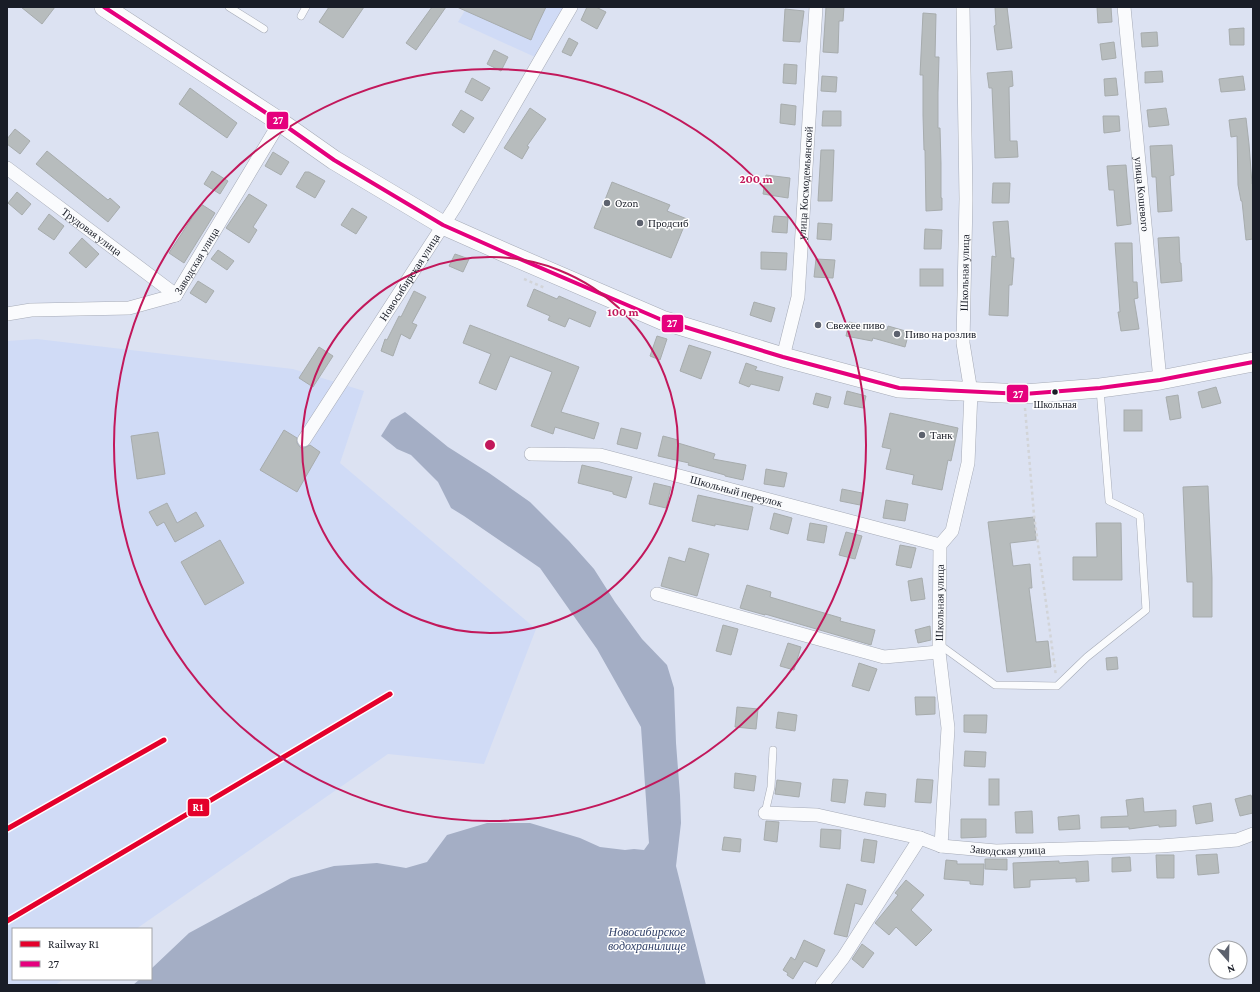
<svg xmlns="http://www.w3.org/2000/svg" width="1260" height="992" font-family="'Crimson Pro',serif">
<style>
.built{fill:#d0dbf6}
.water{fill:#a4aec5}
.building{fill:#b7bcbd;stroke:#a7acad}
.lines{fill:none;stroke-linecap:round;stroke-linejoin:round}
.service-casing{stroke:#a6abb7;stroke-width:8}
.minor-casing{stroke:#a6abb7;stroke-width:14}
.secondary-casing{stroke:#a6abb7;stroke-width:20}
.path{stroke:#d2d4d8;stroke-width:2.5;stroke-dasharray:3 3;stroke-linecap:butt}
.service{stroke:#fafbfd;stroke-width:7}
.minor{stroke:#fafbfd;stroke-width:13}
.secondary{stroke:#fafbfd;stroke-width:19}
.bus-1-casing{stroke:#fff;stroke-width:7}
.bus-1{stroke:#e5007d;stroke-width:4}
.rail-1-casing{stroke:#fff;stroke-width:8}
.rail-1{stroke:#e4002b;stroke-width:5}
.ring{fill:none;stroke:#c2185b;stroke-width:2}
.poi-dot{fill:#5d626e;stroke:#fff;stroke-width:1.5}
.bus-dot{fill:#191d27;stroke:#fff;stroke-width:1.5}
.labels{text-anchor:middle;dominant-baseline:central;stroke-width:3;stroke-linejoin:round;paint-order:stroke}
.bus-label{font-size:10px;fill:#191d27;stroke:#fff}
.street-label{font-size:11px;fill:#191d27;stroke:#fff}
.poi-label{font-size:11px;fill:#191d27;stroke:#fff;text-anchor:start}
.water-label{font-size:12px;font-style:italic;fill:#32426a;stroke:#fff}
.centre{fill:#c2185b;stroke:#fff;stroke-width:2}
.ring-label{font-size:12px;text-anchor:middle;font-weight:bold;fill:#c2185b;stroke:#fff;stroke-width:3;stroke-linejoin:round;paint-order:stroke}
.line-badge{stroke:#fff;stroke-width:1.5}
.badge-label{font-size:11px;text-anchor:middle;font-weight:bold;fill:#fff}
</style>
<rect width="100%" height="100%" fill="#dce2f2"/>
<g class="built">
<polygon points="467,7 575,7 546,62 458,22"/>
<polygon points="37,339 293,369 364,391 340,463 536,629 484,764 388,754 136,929 13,929 13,979 64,979 55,985 7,985 7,341"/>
</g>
<polygon class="water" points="405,412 448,447 489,473 530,502 569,541 594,569 615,602 642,639 667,665 674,688 676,743 680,795 681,823 676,866 706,985 133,985 140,979 151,979 151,969 189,933 291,878 334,866 377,863 406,868 427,862 447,835 487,823 530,823 580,838 600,847 625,850 634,849 644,850 649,843 641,727 597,649 540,568 464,516 451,508 438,482 411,455 397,449 381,436 391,420"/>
<g class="building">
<polygon points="21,7 55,7 42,24"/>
<polygon points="329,7 364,7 343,38 319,22"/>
<polygon points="432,7 446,7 416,50 406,43"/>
<polygon points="457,7 546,7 536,28 531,40"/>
<polygon points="587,7 596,7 606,12 597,29 581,20"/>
<polygon points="826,7 844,7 843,21 839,21 838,53 823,52"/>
<polygon points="995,7 1007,7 1012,48 997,50 994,26 996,25"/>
<polygon points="1097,7 1111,7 1112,22 1098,23"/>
<polygon points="785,9 804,11 800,42 783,41"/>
<polygon points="923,13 936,14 935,57 939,57 938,92 938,128 940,128 941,164 941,198 942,198 942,210 926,211 925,150 924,150 923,115 923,75 920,75"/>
<polygon points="1244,28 1244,45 1230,45 1229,29"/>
<polygon points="1157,32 1158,46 1142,47 1141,33"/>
<polygon points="569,38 578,43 571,56 562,52"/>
<polygon points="1114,42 1116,58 1102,60 1100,44"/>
<polygon points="494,50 508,57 501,71 487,64"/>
<polygon points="784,64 797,65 796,84 783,83"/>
<polygon points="1012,71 1013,86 1009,87 1010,141 1017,141 1018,157 995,158 992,88 989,88 987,73"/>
<polygon points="1162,71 1163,82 1145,83 1145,72"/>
<polygon points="822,76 837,77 836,92 821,91"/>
<polygon points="1243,76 1245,90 1221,92 1219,79"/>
<polygon points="472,78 490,88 482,101 465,92"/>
<polygon points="1116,78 1118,95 1105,96 1104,79"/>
<polygon points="190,88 237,123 227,138 179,104"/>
<polygon points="781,104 796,106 795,125 780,123"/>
<polygon points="530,108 546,119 527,146 529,147 522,159 504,148"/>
<polygon points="1166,108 1169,125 1149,127 1147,110"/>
<polygon points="461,110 474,118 464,133 452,125"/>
<polygon points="823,111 841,111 841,126 822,126"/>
<polygon points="1103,116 1119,116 1120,131 1104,133"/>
<polygon points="1246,118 1249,144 1252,184 1253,184 1253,239 1246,240 1242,201 1241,201 1238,185 1237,136 1231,137 1229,120"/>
<polygon points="15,129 30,141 20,154 7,144 7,139"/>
<polygon points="1172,145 1174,175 1170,176 1172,211 1158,212 1156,177 1152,177 1150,146"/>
<polygon points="821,150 834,150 832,201 818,201"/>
<polygon points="47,151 108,200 110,198 120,207 108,222 36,164"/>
<polygon points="273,152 289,162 281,175 265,166"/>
<polygon points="1126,165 1131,224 1117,226 1114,190 1109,190 1107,166"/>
<polygon points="212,171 228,181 220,194 204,184"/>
<polygon points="305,172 309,172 325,181 315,198 296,187"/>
<polygon points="766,175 790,178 788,198 763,194"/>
<polygon points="612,182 670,205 667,211 687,219 671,258 594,228"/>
<polygon points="993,183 1010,183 1009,203 992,203"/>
<polygon points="17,192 31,204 22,215 8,203"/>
<polygon points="249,194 267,205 253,227 257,230 249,243 226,228"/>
<polygon points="201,204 215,213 184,263 169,253"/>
<polygon points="352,208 367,217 356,234 341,225"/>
<polygon points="49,214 64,226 54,240 38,229"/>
<polygon points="774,216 788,217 787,233 772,232"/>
<polygon points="1008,221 1011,258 1014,258 1012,285 1009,285 1008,316 989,315 992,256 996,257 993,222"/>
<polygon points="818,223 832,224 831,240 817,239"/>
<polygon points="925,229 942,230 941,249 924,249"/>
<polygon points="1179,237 1180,263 1181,263 1182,281 1161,283 1158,238"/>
<polygon points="82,238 99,254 86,268 69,253"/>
<polygon points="1115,243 1132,243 1133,282 1137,282 1138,298 1134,299 1139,329 1121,331 1118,312 1120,312"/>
<polygon points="218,250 234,261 227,270 211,259"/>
<polygon points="761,252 787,253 786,270 761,269"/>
<polygon points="455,254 469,259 463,272 449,266"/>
<polygon points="816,259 835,260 833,278 814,277"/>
<rect x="920" y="269" width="23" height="17"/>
<polygon points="198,281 214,291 206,303 190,293"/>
<polygon points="534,289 557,299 559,296 596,312 590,327 569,318 565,327 548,320 550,316 527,306"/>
<polygon points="414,291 426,297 412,323 417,325 410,339 401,334 393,356 381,351 385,339 387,340 399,316 401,317"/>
<polygon points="754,302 775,308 771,322 750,315"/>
<polygon points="849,322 887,330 888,326 909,332 905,347 873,338 872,341 846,336"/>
<polygon points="470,325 579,367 561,412 599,423 594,439 555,427 553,434 531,426 552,372 510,356 496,390 479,383 491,354 463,343"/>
<polygon points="657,336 667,339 660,360 650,356"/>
<polygon points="689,345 711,352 701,379 680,371"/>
<polygon points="319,347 333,356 313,387 299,378"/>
<polygon points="746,363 757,367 755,370 783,377 779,391 751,384 749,387 739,383"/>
<polygon points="1216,387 1221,403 1202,408 1198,392"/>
<polygon points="847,391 866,396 863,408 844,404"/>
<polygon points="816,393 831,397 828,408 813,404"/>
<polygon points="1178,395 1181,418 1170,420 1166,397"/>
<rect x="1124" y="410" width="18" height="21"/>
<polygon points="890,413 958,428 951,461 948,460 942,490 912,484 914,475 886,469 891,449 882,447"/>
<polygon points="621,428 641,433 637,449 617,444"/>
<polygon points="284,430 297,438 297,443 300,447 304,448 310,445 320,452 297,492 260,470"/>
<polygon points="158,432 165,474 137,479 131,436"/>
<polygon points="663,436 678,440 678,443 715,454 713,459 746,465 743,480 725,476 725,475 688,465 689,463 658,456"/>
<polygon points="582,465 632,477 626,498 613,494 613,492 578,483"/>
<polygon points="766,469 787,473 784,487 764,484"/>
<polygon points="654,483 671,487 666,508 649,504"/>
<polygon points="1208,486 1212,578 1212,617 1193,617 1193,582 1187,582 1183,487"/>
<polygon points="842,489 862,493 860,505 840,501"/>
<polygon points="698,495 753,507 748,530 715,524 715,526 692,521"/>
<polygon points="886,500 908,504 905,521 883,518"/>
<polygon points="167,503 177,523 196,512 204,526 175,542 164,522 157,526 149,512"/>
<polygon points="774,513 792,518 788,534 770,529"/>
<polygon points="1034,517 1036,540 1010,543 1013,566 1030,564 1032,588 1029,588 1036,642 1048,641 1051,667 1007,672 988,522"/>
<polygon points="810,523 827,526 824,543 807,540"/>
<polygon points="1096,523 1121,523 1122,580 1073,580 1073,557 1097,557"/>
<polygon points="846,532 862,536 855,559 839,555"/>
<polygon points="220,540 244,583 205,605 181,562"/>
<polygon points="900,545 916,548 911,568 896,565"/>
<polygon points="689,548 709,554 697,596 661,586 669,557 685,562"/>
<polygon points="922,578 925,599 911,601 908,581"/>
<polygon points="747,585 771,592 770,597 841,618 840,621 875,630 871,645 765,614 765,615 740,608"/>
<polygon points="723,625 738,629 731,655 716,651"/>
<polygon points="930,626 931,640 918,643 915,630"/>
<polygon points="788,643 801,647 794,670 780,666"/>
<polygon points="1117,657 1118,669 1107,670 1106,658"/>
<polygon points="859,663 877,669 869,691 852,686"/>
<polygon points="915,697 935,697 935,714 916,715"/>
<polygon points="737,707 758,709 756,729 735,727"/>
<polygon points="778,712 797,715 795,731 776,728"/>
<polygon points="964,715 987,715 986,733 964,732"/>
<polygon points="965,751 986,752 985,767 964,766"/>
<polygon points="735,773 756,776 754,791 734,788"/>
<polygon points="833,779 848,780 845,803 831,801"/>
<polygon points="917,779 933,780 931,803 915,802"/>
<rect x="989" y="779" width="10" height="26"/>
<polygon points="777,780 801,783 799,797 775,794"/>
<polygon points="866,792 886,794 885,807 864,805"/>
<polygon points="1251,795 1253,802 1253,813 1240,816 1235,799"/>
<polygon points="1143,798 1144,812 1176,810 1176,826 1159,827 1159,825 1129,829 1129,827 1101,828 1101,817 1128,816 1126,800"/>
<polygon points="1211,803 1213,821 1196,824 1193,806"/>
<polygon points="1032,811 1033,833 1016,833 1015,812"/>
<polygon points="1079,815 1080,829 1059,830 1058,817"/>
<polygon points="961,819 986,819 986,837 961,838"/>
<polygon points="766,821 779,822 777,842 764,840"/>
<polygon points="821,829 841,830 840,849 820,847"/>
<polygon points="724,837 741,839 740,852 722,850"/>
<polygon points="864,839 877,841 874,863 861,861"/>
<polygon points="1217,854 1219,873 1198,875 1196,855"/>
<polygon points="1156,855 1174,855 1174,878 1157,878"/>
<polygon points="1130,857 1131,871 1112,872 1112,858"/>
<polygon points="985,859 1007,859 1007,870 985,869"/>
<polygon points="946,860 957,861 957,864 984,864 983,885 970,884 970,881 944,879"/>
<polygon points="1059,861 1059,863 1088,861 1089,881 1076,882 1076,878 1030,880 1030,887 1014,888 1013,863"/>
<polygon points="906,880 924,895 911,910 932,930 916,946 896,927 889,935 875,923 898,895 895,893"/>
<polygon points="847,884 866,890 862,905 855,903 847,937 834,934"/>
<polygon points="804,940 825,950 817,967 804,961 793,979 787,975 788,973 783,970 791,957 795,960"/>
<polygon points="862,944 874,953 863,968 852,959"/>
</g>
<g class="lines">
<g class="service-casing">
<g id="service">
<polyline points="229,7 264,29"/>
<polyline points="301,16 306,7"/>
<polyline points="940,645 995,685 1057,686 1087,657 1146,610 1140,516 1109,501 1100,389"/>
<polyline points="765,813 771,787 773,750"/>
</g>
</g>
<g class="minor-casing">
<g id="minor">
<path id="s1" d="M 1124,7 L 1160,380"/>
<path id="s2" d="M 7,168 L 176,295"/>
<path id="s3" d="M 7,314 L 31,310 L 129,308 L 176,295 L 280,122"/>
<path id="s4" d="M 783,357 L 798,297 L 816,7"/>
<path id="s5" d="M 304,440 L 455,207 L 571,7"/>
<path id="s6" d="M 531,454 L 600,455 L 940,545"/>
<polyline points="657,594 884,657 939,652"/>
<path id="s7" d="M 765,813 L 817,815 L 920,838 L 941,846 L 996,851 L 1161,846 L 1237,840 L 1253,834"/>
<path id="s8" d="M 941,846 L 948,728 L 939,652 L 940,545 L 952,531 L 968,463 L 971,392 L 963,343 L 966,199 L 963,7"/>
<polyline points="822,985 843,958 920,838"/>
</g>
</g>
<g class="secondary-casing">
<polyline id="secondary" points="104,7 280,122 334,160 443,225 506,253 662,320 783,357 899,388 1024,394 1100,388 1160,380 1253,362"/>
</g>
<g class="path">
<polyline points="524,279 545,288"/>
<polyline points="1025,408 1034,515 1056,676"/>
</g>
<use href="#service" class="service"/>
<use href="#minor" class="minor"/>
<use href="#secondary" class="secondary"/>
<g class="bus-1-casing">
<polyline id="bus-1" points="104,7 280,122 334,160 443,225 506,253 662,320 783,357 899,388 1024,394 1100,388 1160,380 1253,362"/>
</g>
<use href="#bus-1" class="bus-1"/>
<g class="rail-1-casing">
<g id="rail-1">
<polyline points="7,829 164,740"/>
<polyline points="7,921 390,694"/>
</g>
</g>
<use href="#rail-1" class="rail-1"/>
</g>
<g class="ring">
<circle cx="490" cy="445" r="188"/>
<circle cx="490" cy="445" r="376"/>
</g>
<g class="poi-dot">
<circle cx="607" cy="203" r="4"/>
<circle cx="640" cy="223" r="4"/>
<circle cx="818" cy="325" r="4"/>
<circle cx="897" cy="334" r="4"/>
<circle cx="922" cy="435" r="4"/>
</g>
<circle class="bus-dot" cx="1055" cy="392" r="3.5"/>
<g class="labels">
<g class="bus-label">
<text x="1055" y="404">Школьная</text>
</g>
<g class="street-label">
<text stroke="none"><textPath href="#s4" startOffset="176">улица Космодемьянской</textPath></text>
<text stroke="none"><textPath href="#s1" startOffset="188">улица Кошевого</textPath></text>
<text stroke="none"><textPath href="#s2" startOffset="106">Трудовая улица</textPath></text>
<text stroke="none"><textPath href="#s3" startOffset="211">Заводская улица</textPath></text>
<text stroke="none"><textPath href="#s8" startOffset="581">Школьная улица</textPath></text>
<text stroke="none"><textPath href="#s5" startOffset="194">Новосибирская улица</textPath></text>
<text stroke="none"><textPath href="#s6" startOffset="210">Школьный переулок</textPath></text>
<text stroke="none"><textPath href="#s8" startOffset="244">Школьная улица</textPath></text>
<text stroke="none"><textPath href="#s7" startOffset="247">Заводская улица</textPath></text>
</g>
<g class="poi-label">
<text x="615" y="203">Ozon</text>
<text x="648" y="223">Продсиб</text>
<text x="826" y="325">Свежее пиво</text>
<text x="905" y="334">Пиво на розлив</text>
<text x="930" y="435">Танк</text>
</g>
<g class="water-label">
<text x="647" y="932">Новосибирское<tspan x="647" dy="14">водохранилище</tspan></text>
</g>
</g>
<circle cx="490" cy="445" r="6" class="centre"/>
<g class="ring-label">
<text x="756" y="183">200 m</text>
<text x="623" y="316">100 m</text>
</g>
<g class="line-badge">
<rect x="266" y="111" width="23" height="19" rx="4" fill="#e5007d"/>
<rect x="661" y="314" width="23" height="19" rx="4" fill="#e5007d"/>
<rect x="1006" y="384" width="23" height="19" rx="4" fill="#e5007d"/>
<rect x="187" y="798" width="23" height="19" rx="4" fill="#e4002b"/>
</g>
<g class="badge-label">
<text x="278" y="124">27</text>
<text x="672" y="327">27</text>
<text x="1018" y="398">27</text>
<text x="198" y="811">R1</text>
</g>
<rect width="1260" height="992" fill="none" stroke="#191d27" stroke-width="16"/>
<rect x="12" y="928" width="140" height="52" fill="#ffffff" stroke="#a3a5a9"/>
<rect x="20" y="941" width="20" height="6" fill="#e4002b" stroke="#a3a5a9"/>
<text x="48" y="948" font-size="12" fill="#191d27">Railway R1</text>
<rect x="20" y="961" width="20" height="6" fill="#e5007d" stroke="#a3a5a9"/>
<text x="48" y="968" font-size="12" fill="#191d27">27</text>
<g transform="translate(1228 960) rotate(160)"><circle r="19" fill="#ffffff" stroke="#a3a5a9"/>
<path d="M0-3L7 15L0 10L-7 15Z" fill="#5d626e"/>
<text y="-6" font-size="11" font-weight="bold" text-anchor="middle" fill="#191d27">N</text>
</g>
</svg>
